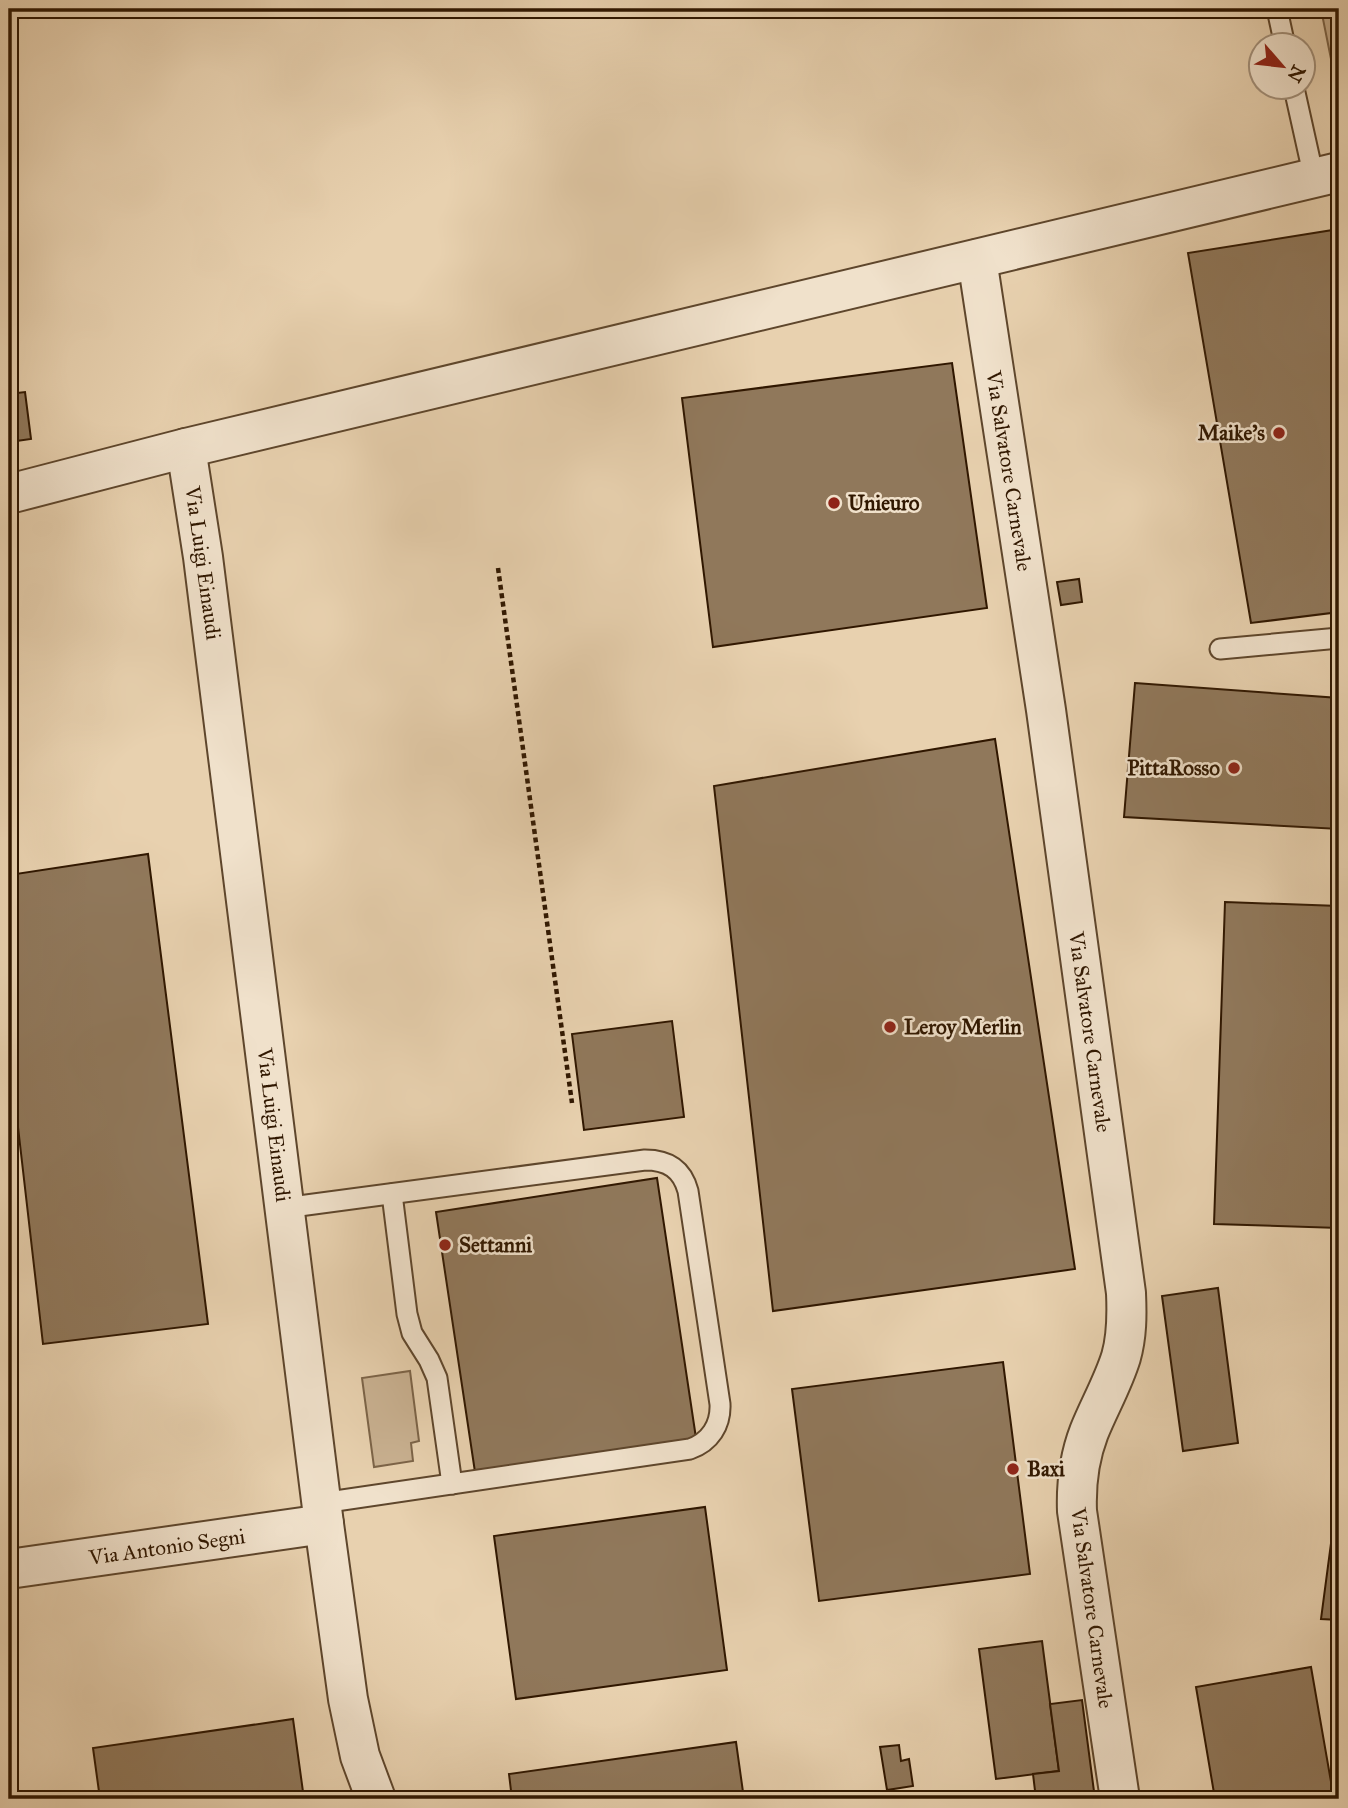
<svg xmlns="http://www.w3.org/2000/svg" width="1348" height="1808" font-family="'IM FELL Great Primer',serif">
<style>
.green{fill:#c9b191;stroke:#7c6448;stroke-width:2}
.building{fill:#90785b;stroke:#301700;stroke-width:2}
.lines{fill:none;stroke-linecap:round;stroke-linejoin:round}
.service-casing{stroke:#5e462c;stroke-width:23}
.minor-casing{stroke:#5e462c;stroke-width:42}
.tertiary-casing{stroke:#5e462c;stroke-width:42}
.path{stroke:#301700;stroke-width:4.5;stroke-dasharray:5 3.5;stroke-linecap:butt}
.service{stroke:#f0e1cb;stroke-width:19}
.minor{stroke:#f0e1cb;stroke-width:38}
.tertiary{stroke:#f0e1cb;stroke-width:38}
.poi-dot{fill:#8f2418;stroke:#f0e1cb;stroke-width:2.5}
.labels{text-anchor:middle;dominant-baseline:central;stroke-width:5;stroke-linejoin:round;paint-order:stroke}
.poi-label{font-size:21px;font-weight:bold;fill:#301700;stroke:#f0e1cb;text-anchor:start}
.street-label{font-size:21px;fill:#301700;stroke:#f0e1cb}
</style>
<rect width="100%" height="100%" fill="#e8d1af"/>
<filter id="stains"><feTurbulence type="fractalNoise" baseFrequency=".00286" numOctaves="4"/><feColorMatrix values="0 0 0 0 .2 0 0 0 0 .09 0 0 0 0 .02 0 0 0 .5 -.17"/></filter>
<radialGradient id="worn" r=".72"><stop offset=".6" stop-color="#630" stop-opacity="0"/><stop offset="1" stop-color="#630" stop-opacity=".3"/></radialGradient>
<g class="green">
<polygon points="1321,9 1339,9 1339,99"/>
<polygon points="410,1371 419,1441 411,1443 413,1461 374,1467 362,1378"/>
</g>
<g class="building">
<polygon points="1339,229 1339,612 1251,623 1188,253"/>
<polygon points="952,363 987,608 713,647 682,398"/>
<polygon points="25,392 31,439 9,442 9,394"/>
<polygon points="1079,579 1082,602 1061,605 1057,582"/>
<polygon points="1135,683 1339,698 1339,829 1124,817"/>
<polygon points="995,739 1075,1269 773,1311 714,786"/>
<polygon points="148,854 208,1324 43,1344 9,1049 9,875"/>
<polygon points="1225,902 1339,906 1339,1228 1214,1224"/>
<polygon points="672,1021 684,1117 584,1130 572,1034"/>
<polygon points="657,1178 696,1438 475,1472 436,1212"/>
<polygon points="1218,1288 1238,1443 1183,1451 1162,1296"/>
<polygon points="1003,1362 1030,1574 819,1601 792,1389"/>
<polygon points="705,1507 727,1670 516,1699 494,1536"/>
<polygon points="1335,1513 1339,1513 1339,1620 1321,1619"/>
<polygon points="1042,1641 1059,1771 996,1779 979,1649"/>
<polygon points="1311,1667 1334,1799 1215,1799 1196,1687"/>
<polygon points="1082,1700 1095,1799 1036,1799 1033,1774 1059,1771 1050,1704"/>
<polygon points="293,1719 304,1799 100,1799 93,1748"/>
<polygon points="736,1742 744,1799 512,1799 509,1774"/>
<polygon points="899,1745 901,1761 909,1759 913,1786 887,1790 880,1747"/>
</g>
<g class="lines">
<g class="service-casing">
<g id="service">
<polyline points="1277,9 1285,46"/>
<polyline points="1294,88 1314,178"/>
<polyline points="1220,649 1339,638"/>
<polyline points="392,1194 407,1314 412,1333 429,1360 437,1378 452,1484"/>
<path d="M 284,1208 L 645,1160 C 668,1160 682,1169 688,1191 L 720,1404 C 721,1425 710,1442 690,1449 L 322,1503"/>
</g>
</g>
<g class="minor-casing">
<g id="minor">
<path d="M 977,259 L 1046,710 L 1126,1293 C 1127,1315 1127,1336 1121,1357 C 1113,1383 1099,1407 1089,1432 C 1079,1458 1076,1484 1077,1511 L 1120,1799"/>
<polyline points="186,448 203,557 324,1524 348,1699 360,1756 376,1799"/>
<polyline points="9,1569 324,1524"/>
</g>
</g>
<g class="tertiary-casing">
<polyline id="tertiary" points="9,494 186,448 1339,172"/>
</g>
<polyline class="path" points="498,568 572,1103"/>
<use href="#service" class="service"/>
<use href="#minor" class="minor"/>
<use href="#tertiary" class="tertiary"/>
</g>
<g class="poi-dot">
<circle cx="1279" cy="433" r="7"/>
<circle cx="834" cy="503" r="7"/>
<circle cx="1234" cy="768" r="7"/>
<circle cx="890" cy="1027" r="7"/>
<circle cx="445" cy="1245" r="7"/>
<circle cx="1013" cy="1469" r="7"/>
</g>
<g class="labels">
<g class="poi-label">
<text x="1265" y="433" text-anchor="end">Maike's</text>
<text x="848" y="503">Unieuro</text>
<text x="1220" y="768" text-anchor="end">PittaRosso</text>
<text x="904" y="1027">Leroy Merlin</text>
<text x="459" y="1245">Settanni</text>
<text x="1027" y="1469">Baxi</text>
</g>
<g class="street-label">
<text transform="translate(1009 471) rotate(81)">Via Salvatore Carnevale</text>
<text transform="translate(203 563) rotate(82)">Via Luigi Einaudi</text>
<text transform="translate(1090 1032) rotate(82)">Via Salvatore Carnevale</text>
<text transform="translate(274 1125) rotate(83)">Via Luigi Einaudi</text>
<text transform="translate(167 1547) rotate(-8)">Via Antonio Segni</text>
<text transform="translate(1092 1608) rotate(82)">Via Salvatore Carnevale</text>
</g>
</g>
<rect width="1348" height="1808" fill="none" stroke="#e8d1af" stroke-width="35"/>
<rect x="10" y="10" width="1327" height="1787" fill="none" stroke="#301700" stroke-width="3.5"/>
<rect x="18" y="18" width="1313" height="1773" fill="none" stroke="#301700" stroke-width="2"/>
<g transform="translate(1282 66) rotate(118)"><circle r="33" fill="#f0e1cb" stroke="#a3907a" stroke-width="2"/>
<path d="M0-5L12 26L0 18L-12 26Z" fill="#8f2418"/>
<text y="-10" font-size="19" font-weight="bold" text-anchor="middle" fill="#301700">N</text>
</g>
<rect width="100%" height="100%" filter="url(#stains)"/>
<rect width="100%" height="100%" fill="url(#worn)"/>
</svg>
